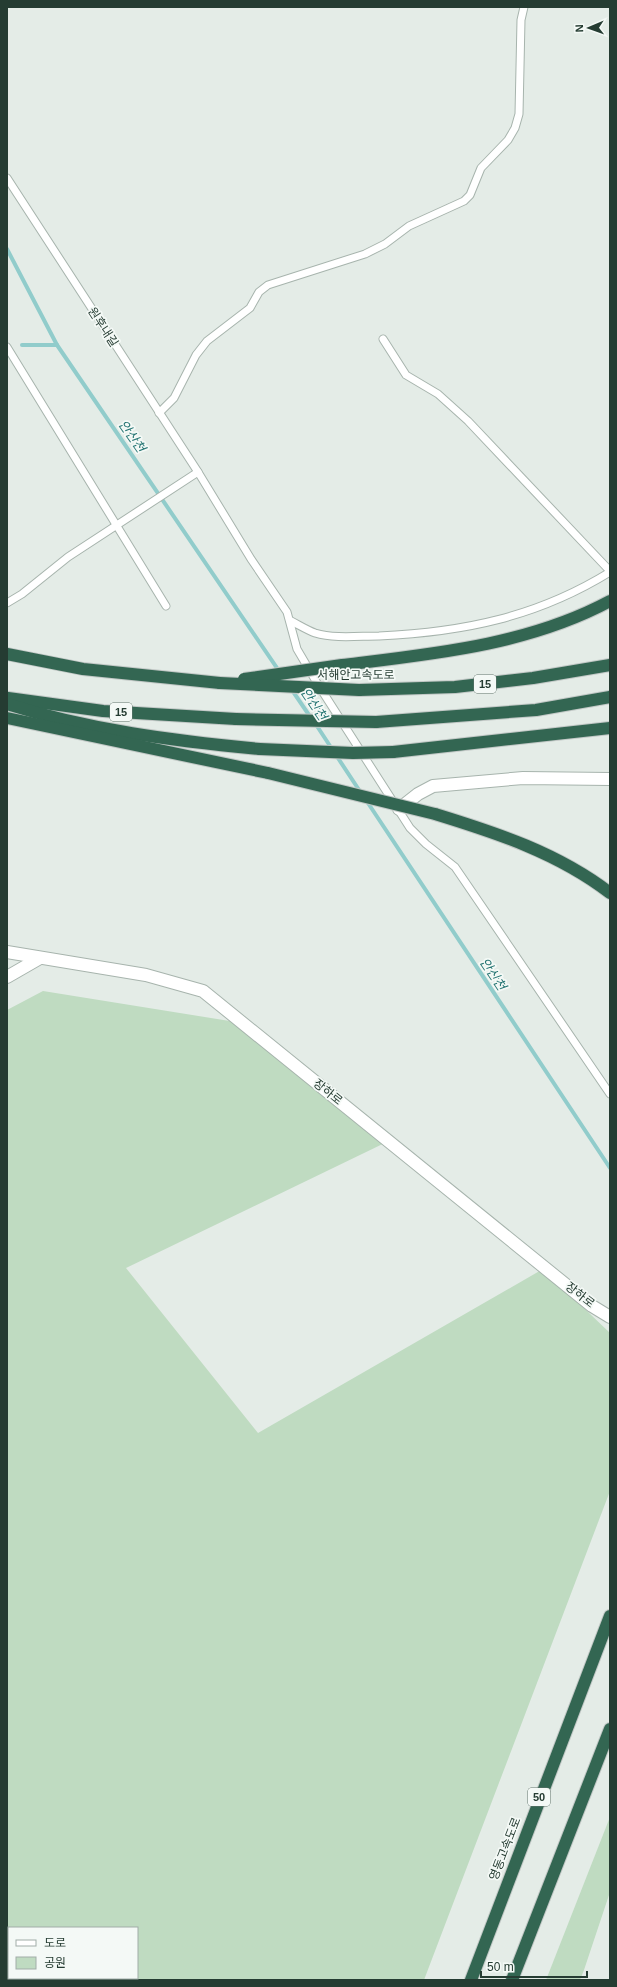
<svg xmlns="http://www.w3.org/2000/svg" width="617" height="1987" font-family="Arial,'Noto Sans KR',sans-serif">
<style>
.green{fill:#bfdbc1;fill-rule:evenodd}
.lines{fill:none;stroke-linecap:round;stroke-linejoin:round}
.stream{stroke:#91cccb;stroke-width:4}
.service-casing{stroke:#a7b4ad;stroke-width:9}
.minor-casing{stroke:#a7b4ad;stroke-width:14}
.tertiary-casing{stroke:#a7b4ad;stroke-width:14}
.motorway-casing{stroke:#c2c8c6;stroke-width:14}
.service{stroke:#fff;stroke-width:7}
.minor{stroke:#fff;stroke-width:12}
.tertiary{stroke:#fff;stroke-width:12}
.motorway{stroke:#336652;stroke-width:12}
.motorway-bridge-casing{stroke:#c2c8c6;stroke-width:14;stroke-linecap:butt}
.motorway-bridge{stroke:#336652;stroke-width:12}
.labels{text-anchor:middle;dominant-baseline:central;stroke-width:3.5;stroke-linejoin:round;paint-order:stroke}
.shield{fill:#f4f9f6;stroke:#63756d;stroke-width:1}
.shield-label{font-size:11px;font-weight:bold;fill:#253c32}
.street-label{font-size:12px;fill:#253c32;stroke:#f4f9f6}
.water-label{font-size:13px;font-style:italic;fill:#247472;stroke:#f4f9f6}
</style>
<rect width="100%" height="100%" fill="#e4ece7"/>
<g class="green">
<path d="M 43,991 L 242,1023 L 393,1139 L 126,1268 L 258,1433 L 543,1269 L 610,1333 L 610,1491 L 424,1980 L 7,1980 L 7,1010 ZM 9,1928 L 137,1928 L 137,1978 L 9,1978 Z"/>
<polygon points="610,1817 610,1892 584,1970 580,1980 546,1980"/>
</g>
<g class="lines">
<g class="stream">
<polyline points="7,249 57,345 311,718"/>
<polyline points="22,345 57,345"/>
<polyline points="315,723 332,749"/>
<polyline points="336,755 361,793"/>
<polyline points="366,800 610,1168"/>
</g>
<g class="service-casing">
<g id="service">
<polyline points="7,178 198,472 68,557 22,594 7,603"/>
<polyline points="383,339 406,375 438,394 468,421 610,571"/>
<polyline points="7,347 166,606"/>
<polyline points="159,413 174,398 196,355 207,341 250,308 259,292 268,285 365,254 385,244 409,226 464,201 470,195 481,168 508,140 515,128 519,114 521,20 524,7"/>
<polyline points="198,472 251,559 287,612 297,649 317,683 410,828 426,844 455,867 610,1094"/>
<path d="M 291,621 C 299,625 307,630 315,633 C 335,639 358,636 379,636 C 464,632 537,617 610,572"/>
</g>
</g>
<g class="minor-casing">
<g id="minor">
<polyline points="399,809 418,794 433,786 523,778 610,779"/>
<polyline points="7,977 40,958"/>
</g>
</g>
<g class="tertiary-casing">
<polyline id="tertiary" points="7,952 146,975 203,991 592,1306 610,1317"/>
</g>
<g class="motorway-casing">
<g id="motorway">
<polyline points="7,654 83,669 220,683"/>
<path d="M 342,665 C 433,654 528,645 610,601"/>
<polyline points="359,690 455,687 533,678 610,665"/>
<polyline points="8,698 103,711 236,719"/>
<path d="M 7,704 C 89,730 174,741 260,749"/>
<polyline points="7,718 268,773"/>
<polyline points="376,722 536,710 610,697"/>
<polyline points="393,752 610,728"/>
<path d="M 435,814 C 497,833 558,853 610,893"/>
<polyline points="471,1980 610,1616"/>
<polyline points="512,1980 610,1729"/>
</g>
</g>
<use href="#service" class="service"/>
<use href="#minor" class="minor"/>
<use href="#tertiary" class="tertiary"/>
<use href="#motorway" class="motorway"/>
<g class="motorway-bridge-casing">
<g id="motorway-bridge">
<polyline points="244,679 342,665"/>
<polyline points="220,683 359,690"/>
<polyline points="236,719 376,722"/>
<polyline points="260,749 353,753 393,752"/>
<polyline points="268,773 435,814"/>
</g>
</g>
<use href="#motorway-bridge" class="motorway-bridge"/>
</g>
<g class="labels">
<g class="shield">
<rect x="474" y="675" width="22" height="18" rx="3"/>
<rect x="110" y="703" width="22" height="18" rx="3"/>
<rect x="528" y="1788" width="22" height="18" rx="3"/>
</g>
<g class="shield-label">
<text x="485" y="684">15</text>
<text x="121" y="712">15</text>
<text x="539" y="1797">50</text>
</g>
<g class="street-label">
<text transform="translate(103 327) rotate(57)">원후내길</text>
<text x="356" y="675">서해안고속도로</text>
<text transform="translate(328 1092) rotate(39)">장하로</text>
<text transform="translate(580 1295) rotate(38)">장하로</text>
<text transform="translate(505 1849) rotate(-69)">영동고속도로</text>
</g>
<g class="water-label">
<text transform="translate(132 436) rotate(55)">안산천</text>
<text transform="translate(314 704) rotate(56)">안산천</text>
<text transform="translate(493 974) rotate(56)">안산천</text>
</g>
</g>
<rect width="617" height="1987" fill="none" stroke="#253c32" stroke-width="16"/>
<rect x="8" y="1927" width="130" height="52" fill="#f4f9f6" stroke="#a1ada8"/>
<rect x="16" y="1940" width="20" height="6" fill="#ffffff" stroke="#a1ada8"/>
<text x="44" y="1947" font-size="12" fill="#253c32">도로</text>
<rect x="16" y="1957" width="20" height="12" fill="#bfdbc1" stroke="#a1ada8"/>
<text x="44" y="1967" font-size="12" fill="#253c32">공원</text>
<g transform="translate(589 28) rotate(268)" stroke="#f4f9f6" stroke-width="3" paint-order="stroke">
<path d="M0-3L7 15L0 10L-7 15Z" fill="#253c32"/>
<text y="-6" font-size="11" font-weight="bold" text-anchor="middle" fill="#253c32">N</text>
</g>
<path d="M481 1971v6h106v-6" fill="none" stroke="#253c32" stroke-width="2"/>
<text x="487" y="1971" font-size="12" fill="#253c32" stroke="#f4f9f6" stroke-width="3" paint-order="stroke">50 m</text>
</svg>
